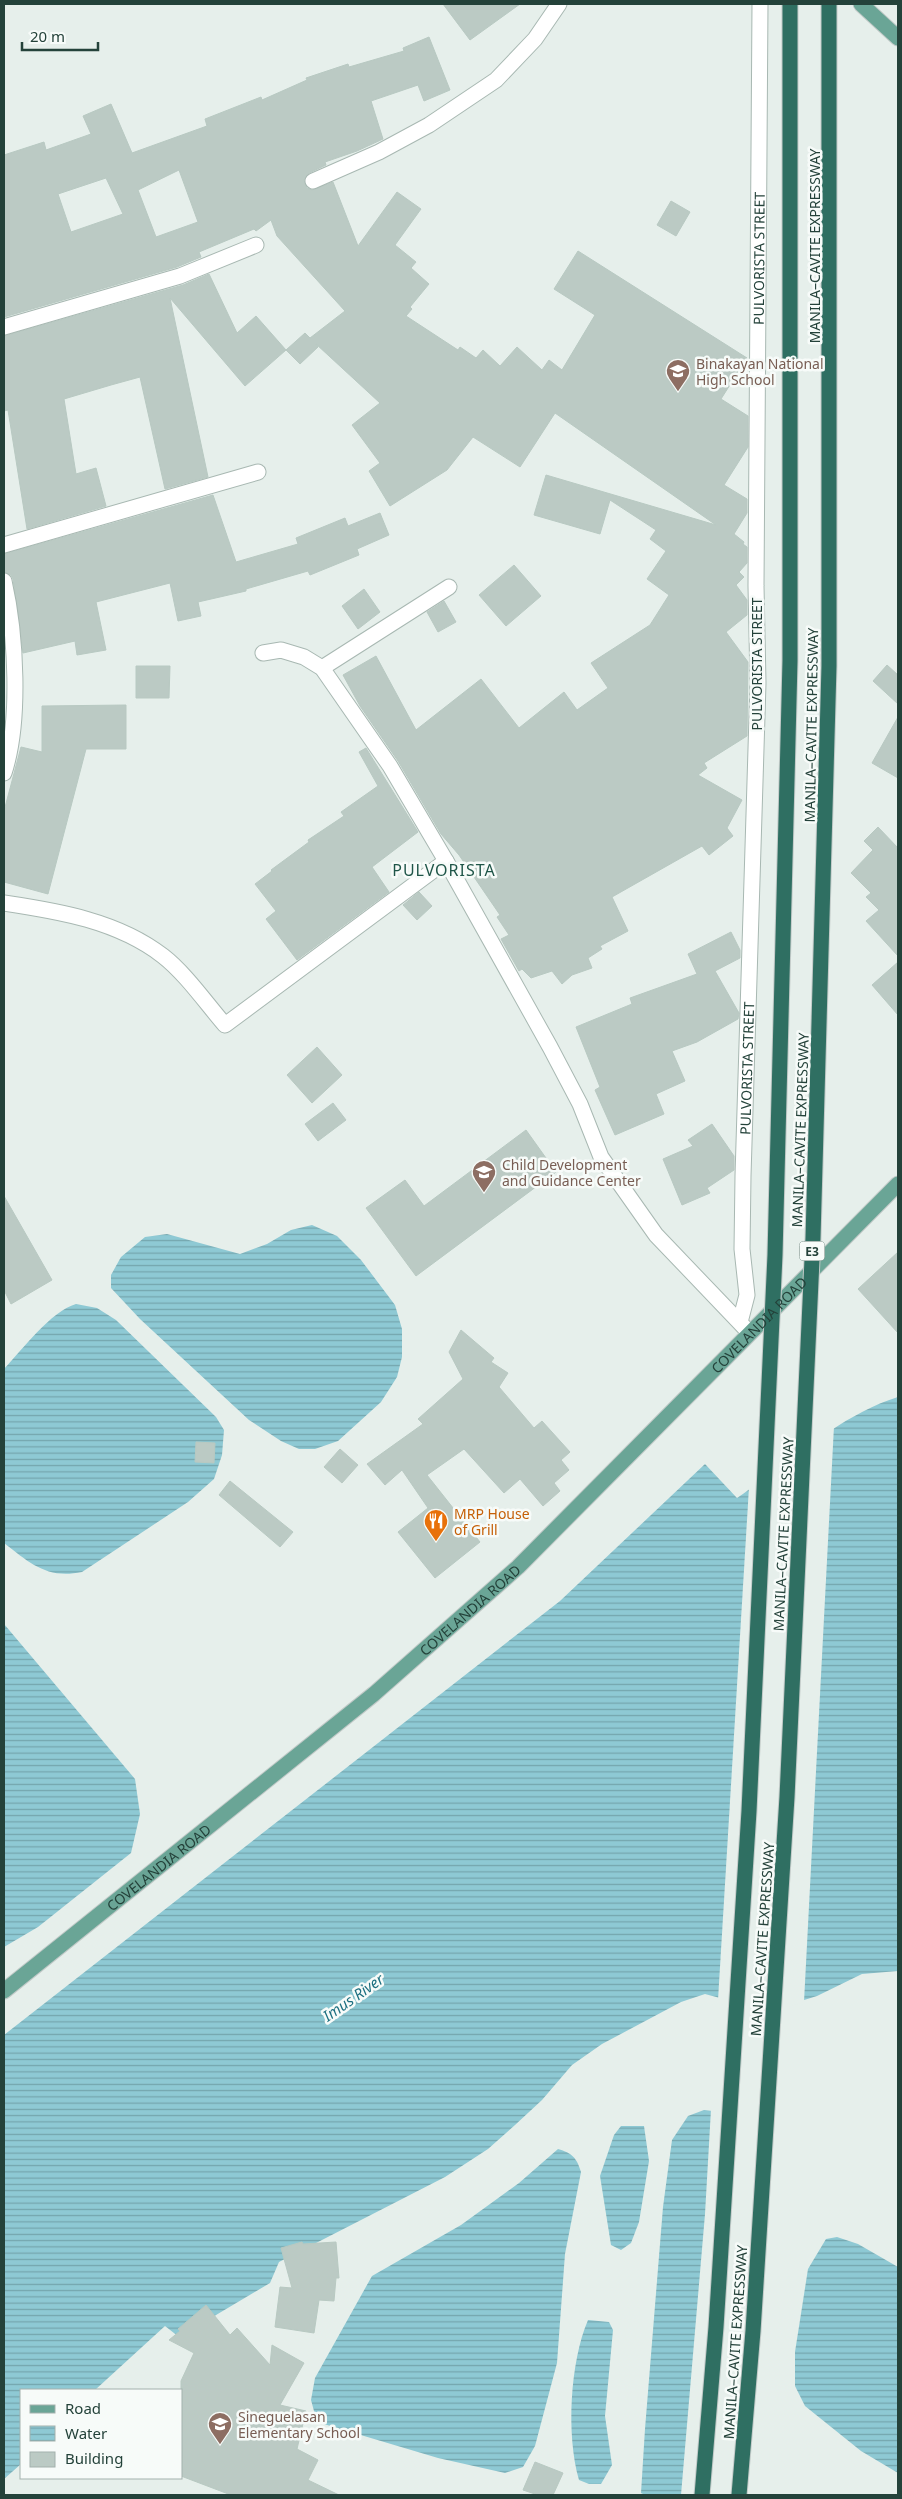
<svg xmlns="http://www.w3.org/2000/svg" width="902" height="2499" font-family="'Noto Sans',sans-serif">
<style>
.water{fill:url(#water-rules)}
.pier{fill:#e6efeb}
.building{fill:#bbcac4;stroke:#b8c9c2;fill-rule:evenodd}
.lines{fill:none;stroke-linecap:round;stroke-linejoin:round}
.minor-casing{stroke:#a8b8b2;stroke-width:17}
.major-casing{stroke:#c2cac8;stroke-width:17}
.minor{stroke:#fff;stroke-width:15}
.major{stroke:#6aa596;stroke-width:15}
.highway-bridge-casing{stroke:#c2cac8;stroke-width:17;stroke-linecap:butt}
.highway-bridge{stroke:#2f6f62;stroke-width:15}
.labels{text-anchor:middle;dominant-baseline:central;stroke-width:5;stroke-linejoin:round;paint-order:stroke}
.shield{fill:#f7fbf9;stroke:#637a73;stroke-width:1}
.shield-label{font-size:12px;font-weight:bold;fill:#24423a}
.street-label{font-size:14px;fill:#24423a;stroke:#f7fbf9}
.education-label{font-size:14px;fill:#785e54;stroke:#f7fbf9;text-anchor:start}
.food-label{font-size:14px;fill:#c56008;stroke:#f7fbf9;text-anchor:start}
.water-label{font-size:15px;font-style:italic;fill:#1c6f80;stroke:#f7fbf9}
.quarter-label{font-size:16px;letter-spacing:1px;fill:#1f5548;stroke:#f7fbf9}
</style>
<defs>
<pattern id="water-rules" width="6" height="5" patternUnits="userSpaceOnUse" patternTransform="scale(1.25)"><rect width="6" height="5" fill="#8ec9d4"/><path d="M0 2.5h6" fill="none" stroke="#74a5ad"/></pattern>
</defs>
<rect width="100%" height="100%" fill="#e6efeb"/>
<g class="water">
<polygon points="312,1225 337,1236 361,1260 395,1305 402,1329 402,1357 397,1377 381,1402 338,1441 315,1449 299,1449 281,1441 249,1420 140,1319 111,1288 111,1275 121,1257 145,1237 167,1234 240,1254 267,1244 291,1230"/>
<path d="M 76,1304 L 97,1308 L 116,1320 L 216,1417 L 224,1430 L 222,1455 L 214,1479 L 188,1502 L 82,1572 C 47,1579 31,1564 4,1543 L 4,1369 C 22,1350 51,1311 76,1304 Z"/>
<path d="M 898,1397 L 898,1971 L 862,1974 L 817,1996 L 788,2005 L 746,2005 L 705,1994 L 681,2002 L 602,2044 L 572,2065 L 542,2100 L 515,2125 L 488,2149 L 445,2177 L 279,2262 L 270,2283 L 179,2337 L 165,2326 L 95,2390 L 21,2390 L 21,2464 L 4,2479 L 4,2035 L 560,1601 L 705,1464 L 737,1498 C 786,1464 842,1414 898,1397 Z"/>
<polygon points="4,1624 135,1779 140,1814 131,1853 38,1927 4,1947"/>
<polygon points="704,2110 721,2112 694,2495 645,2495 641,2493 645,2429 663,2207 672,2140 688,2116"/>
<polygon points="621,2126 644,2126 649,2161 639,2222 631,2243 621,2250 611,2245 600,2176 614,2135"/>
<path d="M 558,2149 C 572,2153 577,2158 581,2172 L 565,2254 L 557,2363 L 535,2446 L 523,2467 L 505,2473 L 438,2458 L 317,2422 L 311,2400 L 315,2378 L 372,2276 L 461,2225 L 519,2183 Z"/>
<polygon points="837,2237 858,2244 898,2267 898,2473 861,2451 805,2406 795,2386 795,2352 808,2269 826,2239"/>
<path d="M 588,2320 L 609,2322 L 613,2330 L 605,2416 L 612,2465 L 601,2484 L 589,2484 L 579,2480 C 566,2435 570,2362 588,2320 Z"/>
</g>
<g class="pier">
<polygon points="834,1426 804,2002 788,2007 746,2007 718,2000 749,1487"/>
<polygon points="711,2109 723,2110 738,2129 723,2376 710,2469 697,2495 681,2495 705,2214"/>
</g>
<g class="building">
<polygon points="443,4 520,4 470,40"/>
<path d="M 429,37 L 450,90 L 424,101 L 418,85 L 371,101 L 383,139 L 357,151 L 325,162 L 326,165 L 309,173 L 304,180 L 307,188 L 312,190 L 333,182 L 358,246 L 397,192 L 421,209 L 395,245 L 416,262 L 411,268 L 429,284 L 410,307 L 412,309 L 406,316 L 458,350 L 460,347 L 476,358 L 483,350 L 500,366 L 517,347 L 542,370 L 549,360 L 562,370 L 595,315 L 554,289 L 578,251 L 747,358 L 721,399 L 748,416 L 748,447 L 724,485 L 747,499 L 747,513 L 734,534 L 744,542 L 743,544 L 747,547 L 747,563 L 739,572 L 744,577 L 736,585 L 747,600 L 747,615 L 726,632 L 748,662 L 747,736 L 704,763 L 707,768 L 698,775 L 742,800 L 727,828 L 733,836 L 709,855 L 702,846 L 612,897 L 628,931 L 600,946 L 602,949 L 588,958 L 592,968 L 572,975 L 562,984 L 552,971 L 531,978 L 522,969 L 519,971 L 501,939 L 509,935 L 497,917 L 500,915 L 459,855 L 441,834 L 398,761 L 360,706 L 343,675 L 376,656 L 416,730 L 481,679 L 519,728 L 564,692 L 577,710 L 608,688 L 591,663 L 650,625 L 669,595 L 647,579 L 666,551 L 650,539 L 656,530 L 610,500 L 600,534 L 534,515 L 546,475 L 716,525 L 555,413 L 520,467 L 473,437 L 447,470 L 390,506 L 369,471 L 380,463 L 352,425 L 380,403 L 316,344 L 318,347 L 300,364 L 286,350 L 305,333 L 310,338 L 345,311 L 277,236 L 271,220 L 256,231 L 254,229 L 199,252 L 201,257 L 177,267 L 4,317 L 4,155 L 44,142 L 46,150 L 91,134 L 83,116 L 111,104 L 132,153 L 207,126 L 205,119 L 261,97 L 262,100 L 307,80 L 306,78 L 348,64 L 349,67 L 404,51 L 403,48 ZM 179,170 L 198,222 L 156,237 L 138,190 ZM 106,178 L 123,214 L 71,232 L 58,194 Z"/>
<polygon points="671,201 690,212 676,236 657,225"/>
<polygon points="209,274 237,333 256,316 286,350 245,386 170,298 208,477 165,489 140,377 111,385 64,399 76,474 96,468 106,506 27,529 8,410 4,411 4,336 183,285"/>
<polygon points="213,495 236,562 298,544 296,538 345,518 348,526 380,513 389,535 357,549 359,555 310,575 308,571 246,589 246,591 198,602 201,616 178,621 170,583 96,602 106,650 77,655 75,641 23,653 13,579 11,575 4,572 4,554"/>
<polygon points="514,565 541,596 506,626 479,595"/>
<polygon points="364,589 380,612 358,629 342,606"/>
<polygon points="444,601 456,622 438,632 427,612"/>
<polygon points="887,665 898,675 898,704 873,681"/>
<polygon points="136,666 170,666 169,698 136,698"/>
<polygon points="126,705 126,749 86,749 48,894 4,882 4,811 21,747 42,752 42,706"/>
<polygon points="898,717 898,778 872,763"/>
<polygon points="366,748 418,832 372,867 389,892 297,960 266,919 276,911 255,884 272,871 271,870 309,842 308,840 344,816 341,812 378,786 359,752"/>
<polygon points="878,827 898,848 898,956 866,921 879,910 866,897 871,893 851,873 873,850 864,841"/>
<polygon points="419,892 432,906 417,920 403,905"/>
<polygon points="731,932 740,950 740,958 715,971 739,1013 738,1019 697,1042 672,1051 685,1081 656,1094 664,1114 615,1135 595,1090 600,1087 576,1027 632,1004 630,998 697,974 688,954"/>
<polygon points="898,962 898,1015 872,985"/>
<polygon points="317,1047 342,1075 312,1103 287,1075"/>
<polygon points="333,1103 346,1120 318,1141 305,1124"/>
<polygon points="712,1124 734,1156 734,1170 707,1188 710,1193 682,1205 663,1159 693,1146 688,1140"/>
<polygon points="526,1130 556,1172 416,1276 366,1208 405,1180 424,1206"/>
<polygon points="4,1196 52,1280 11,1304 4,1290"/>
<polygon points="898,1252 898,1333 858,1289"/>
<polygon points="461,1330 494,1358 491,1362 508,1373 499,1387 534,1428 542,1421 570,1452 561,1460 569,1470 554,1483 560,1491 543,1506 520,1479 504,1493 464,1449 427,1475 480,1542 435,1578 398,1532 428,1508 402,1470 385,1485 367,1464 423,1424 418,1419 463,1379 449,1352"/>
<polygon points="196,1442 215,1443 214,1463 195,1462"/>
<polygon points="340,1449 358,1465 342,1483 324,1467"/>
<polygon points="230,1481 293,1532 280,1547 219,1495"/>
<polygon points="302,2242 303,2244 336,2242 339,2278 336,2278 334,2301 319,2300 314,2333 275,2327 280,2287 292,2288 281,2248"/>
<polygon points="206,2305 230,2335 237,2328 270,2365 272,2345 304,2363 280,2405 306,2411 297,2449 318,2460 308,2480 339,2495 231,2495 181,2476 181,2381 194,2353 169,2340 180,2331 178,2329"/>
<polygon points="535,2462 563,2473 553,2495 538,2495 523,2490"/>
</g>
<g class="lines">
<g class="minor-casing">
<g id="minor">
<polyline points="313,181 379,152 429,125 496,80 535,39 559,4"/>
<polyline points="4,327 180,276 256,245"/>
<polyline points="4,545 258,472"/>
<path d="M 4,581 C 16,634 21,721 4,773"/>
<polyline points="263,653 281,650 304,657 322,668 390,766 446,861"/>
<polyline points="322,668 449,587"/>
<path d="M 4,903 C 58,911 118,921 163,956 C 185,973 206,1003 225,1025 L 446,861 L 550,1047 L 580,1104 L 601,1157 L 656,1235 L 744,1327"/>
<path id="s1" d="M 740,1322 L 747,1295 L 742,1249 L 743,1176 L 758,683 L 756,586 L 760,4"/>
</g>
</g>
<g class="major-casing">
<g id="major">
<polyline points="861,4 898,38"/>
<path id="s2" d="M 4,1991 L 374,1694 L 518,1567 L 898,1184"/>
</g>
</g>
<use href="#minor" class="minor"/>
<use href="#major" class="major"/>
<g class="highway-bridge-casing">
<g id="highway-bridge">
<polyline points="702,2495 716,2327 749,1811 775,1255 790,661 790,4"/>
<polyline points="739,2495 753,2331 787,1797 813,1238 829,666 829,4"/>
</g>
</g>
<use href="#highway-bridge" class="highway-bridge"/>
</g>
<defs>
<g id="school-pin" transform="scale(1.25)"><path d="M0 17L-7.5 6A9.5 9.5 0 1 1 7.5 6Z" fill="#8d6e63" stroke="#f7fbf9"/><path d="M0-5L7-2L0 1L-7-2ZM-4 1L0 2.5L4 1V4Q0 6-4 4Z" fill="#fff"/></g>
<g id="restaurant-pin" transform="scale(1.25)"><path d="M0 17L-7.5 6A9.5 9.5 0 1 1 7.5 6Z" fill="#e8710a" stroke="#f7fbf9"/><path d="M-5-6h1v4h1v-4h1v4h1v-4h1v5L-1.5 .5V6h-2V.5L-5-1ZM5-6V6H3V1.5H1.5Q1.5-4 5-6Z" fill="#fff"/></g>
</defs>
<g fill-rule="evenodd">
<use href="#school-pin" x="678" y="371"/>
<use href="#school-pin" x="484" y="1172"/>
<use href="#restaurant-pin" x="436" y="1521"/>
<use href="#school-pin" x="220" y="2424"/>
</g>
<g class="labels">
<rect class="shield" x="799.5" y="1241.5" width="25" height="19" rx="4"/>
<g class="shield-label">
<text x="812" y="1251">E3</text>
</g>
<g class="street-label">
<text transform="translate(814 246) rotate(-90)">MANILA–CAVITE EXPRESSWAY</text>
<text stroke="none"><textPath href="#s1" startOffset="1065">PULVORISTA STREET</textPath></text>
<text transform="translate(756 664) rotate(-90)">PULVORISTA STREET</text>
<text transform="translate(811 725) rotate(-89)">MANILA–CAVITE EXPRESSWAY</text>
<text stroke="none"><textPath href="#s1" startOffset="255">PULVORISTA STREET</textPath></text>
<text transform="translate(800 1130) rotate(-88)">MANILA–CAVITE EXPRESSWAY</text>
<text stroke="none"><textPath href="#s2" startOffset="1008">COVELANDIA ROAD</textPath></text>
<text transform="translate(783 1534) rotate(-87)">MANILA–CAVITE EXPRESSWAY</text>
<text stroke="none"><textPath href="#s2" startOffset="602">COVELANDIA ROAD</textPath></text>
<text stroke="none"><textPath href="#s2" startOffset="198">COVELANDIA ROAD</textPath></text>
<text transform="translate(762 1939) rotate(-86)">MANILA–CAVITE EXPRESSWAY</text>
<text transform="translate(735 2342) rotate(-86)">MANILA–CAVITE EXPRESSWAY</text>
</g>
<g class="education-label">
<text x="696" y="363">Binakayan National<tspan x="696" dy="16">High School</tspan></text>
<text x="502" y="1164">Child Development<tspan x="502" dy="16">and Guidance Center</tspan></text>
<text x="238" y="2416">Sineguelasan<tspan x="238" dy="16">Elementary School</tspan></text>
</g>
<g class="food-label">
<text x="454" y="1513">MRP House<tspan x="454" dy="16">of Grill</tspan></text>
</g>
<g class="water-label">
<text transform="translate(353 1997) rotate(-35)">Imus River</text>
</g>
<g class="quarter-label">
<text x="444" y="870">PULVORISTA</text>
</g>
</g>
<rect width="902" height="2499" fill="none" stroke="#24423a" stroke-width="10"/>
<rect x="20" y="2389" width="162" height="90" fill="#f7fbf9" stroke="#a3b1ad"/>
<rect x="30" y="2405" width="25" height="8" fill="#6aa596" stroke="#a3b1ad"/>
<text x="65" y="2414" font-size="15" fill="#24423a">Road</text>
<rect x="30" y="2426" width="25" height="15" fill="url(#water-rules)" stroke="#a3b1ad"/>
<text x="65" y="2439" font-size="15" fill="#24423a">Water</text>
<rect x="30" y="2452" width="25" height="15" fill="#bbcac4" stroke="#a3b1ad"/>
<text x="65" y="2464" font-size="15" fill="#24423a">Building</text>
<path d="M22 42v8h76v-8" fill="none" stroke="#24423a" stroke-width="2.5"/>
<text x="30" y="42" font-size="15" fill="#24423a" stroke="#f7fbf9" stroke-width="4" paint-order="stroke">20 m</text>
</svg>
